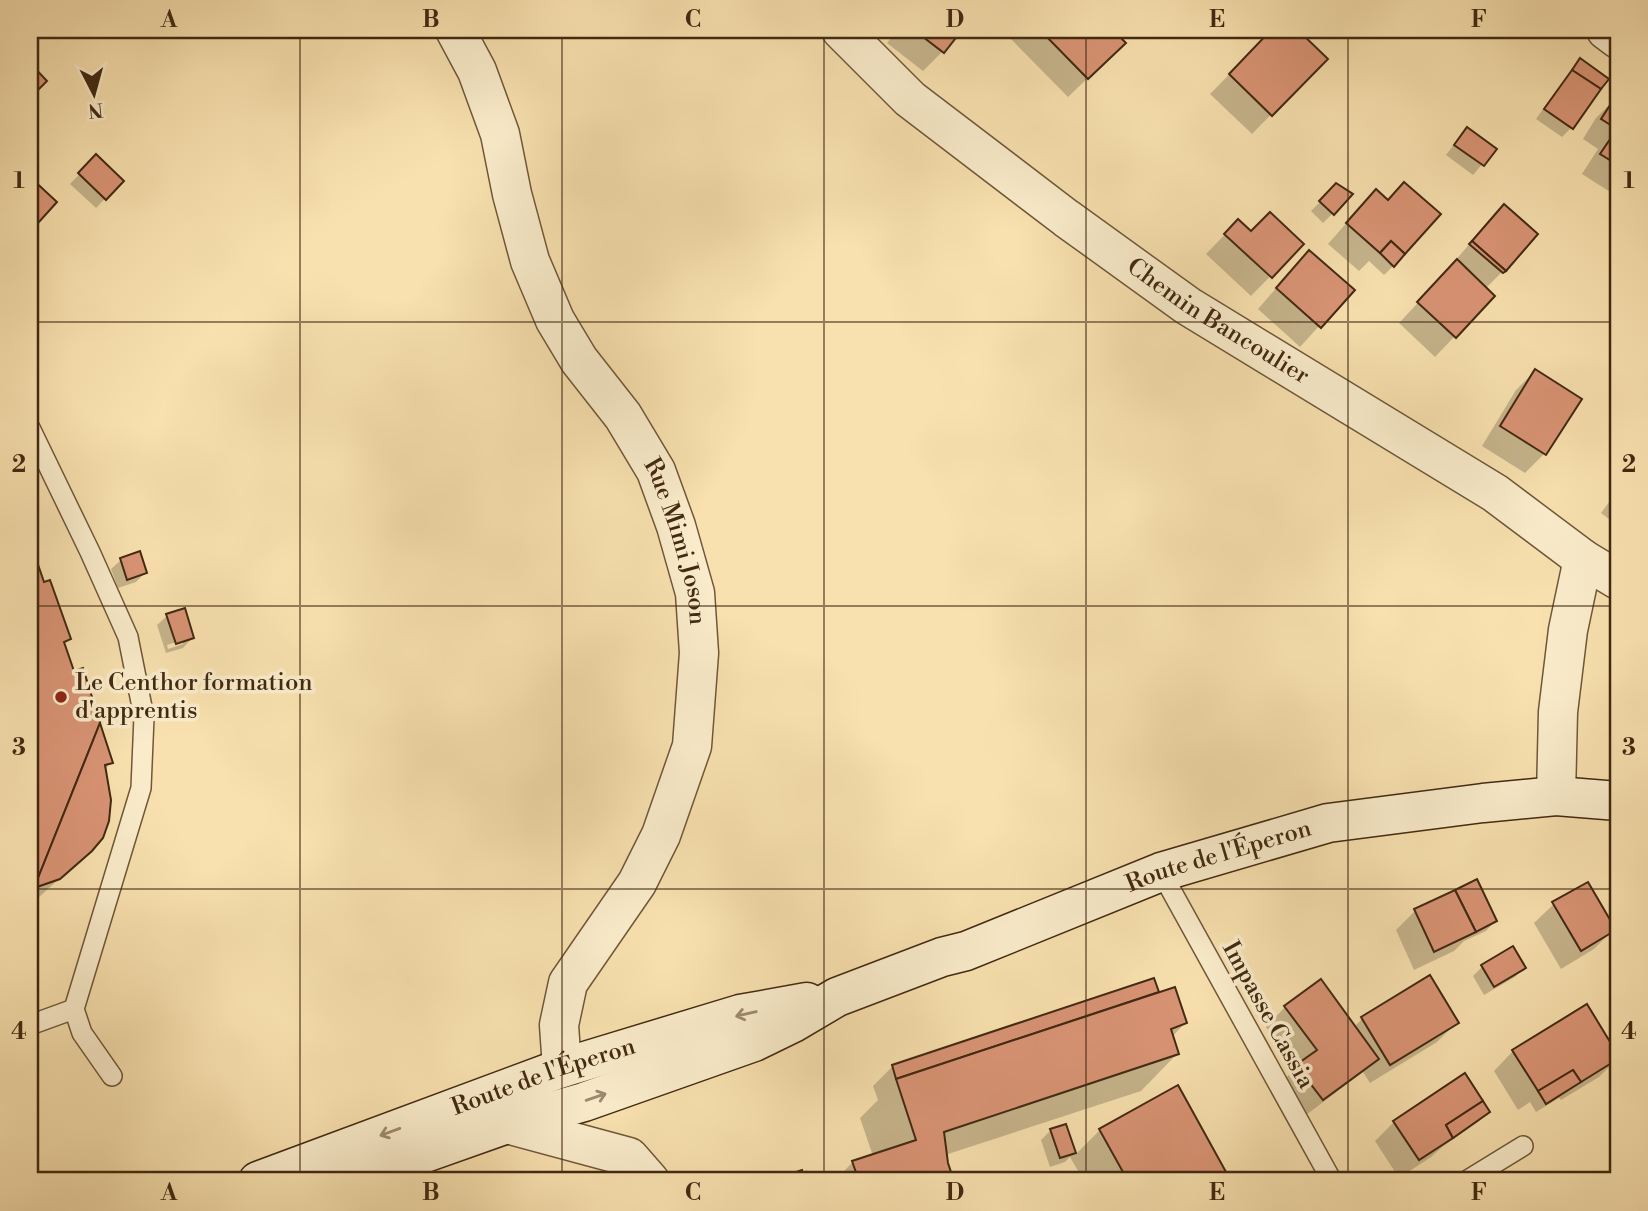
<svg xmlns="http://www.w3.org/2000/svg" width="1648" height="1211" font-family="'Libre Bodoni',serif">
<style>
.shadow{fill:#0003;fill-rule:evenodd}
.building{fill:#d99475;stroke:#412912;stroke-width:2}
.lines{fill:none;stroke-linecap:round;stroke-linejoin:round}
.lane-casing{stroke:#6f5739;stroke-width:22}
.street-casing{stroke:#6f5739;stroke-width:41}
.secondary-casing{stroke:#412912;stroke-width:41}
.lane{stroke:#faeccb;stroke-width:19}
.street{stroke:#faeccb;stroke-width:38}
.secondary{stroke:#faeccb;stroke-width:38}
.oneway{stroke:#9e8a6e}
.grid{fill:none;stroke:#412912;stroke-width:2;stroke-opacity:0.55}
.poi-dot{fill:#8f2418;stroke:#faeccb;stroke-width:2.5}
.labels{text-anchor:middle;dominant-baseline:central;stroke-width:7;stroke-linejoin:round;paint-order:stroke}
.street-label{font-size:24px;fill:#412912;stroke:#faeccb}
.poi-label{font-size:24px;fill:#412912;stroke:#faeccb;text-anchor:start}
.neatline{fill:none;stroke:#412912;stroke-width:2.5}
.grid-label{font-size:23px;text-anchor:middle;font-weight:bold;fill:#412912}
</style>
<rect width="100%" height="100%" fill="#f8e1af"/>
<filter id="stains"><feTurbulence type="fractalNoise" baseFrequency=".00286" numOctaves="4"/><feColorMatrix values="0 0 0 0 .2 0 0 0 0 .09 0 0 0 0 .02 0 0 0 .5 -.17"/></filter>
<radialGradient id="worn" r=".72"><stop offset=".6" stop-color="#630" stop-opacity="0"/><stop offset="1" stop-color="#630" stop-opacity=".3"/></radialGradient>
<g class="shadow">
<polygon points="893,30 959,30 942,52 923,71 887,43 896,32"/>
<polygon points="1014,30 1111,30 1124,43 1068,97 1008,36"/>
<polygon points="1273,30 1296,30 1325,59 1252,134 1210,94"/>
<polygon points="1395,30 1407,30 1403,34"/>
<polygon points="1581,61 1606,79 1571,128 1562,137 1536,119 1571,70"/>
<polygon points="1616,98 1618,100 1618,197 1582,174 1598,149 1583,139 1596,118"/>
<polygon points="1467,129 1495,149 1473,175 1446,155 1458,139"/>
<polygon points="96,157 122,181 96,208 70,184"/>
<polygon points="1336,186 1351,195 1323,223 1311,211"/>
<polygon points="1504,206 1504,270 1485,289 1493,296 1435,357 1399,323 1455,263 1454,262 1485,226"/>
<polygon points="1357,211 1393,266 1384,275 1369,261 1359,271 1328,244"/>
<polygon points="1238,221 1251,233 1302,244 1251,296 1206,254"/>
<polygon points="1309,253 1352,290 1300,347 1258,309 1290,272"/>
<polygon points="1535,371 1579,399 1544,454 1525,473 1482,446 1516,390"/>
<polygon points="1618,490 1618,526 1601,513"/>
<polygon points="30,549 42,584 69,639 63,645 111,763 104,770 91,850 38,898 30,901"/>
<polygon points="121,560 145,573 136,582 118,588 111,569"/>
<path d="M 167,616 L 192,638 L 183,648 L 166,653 L 157,625 ZM 183,640 L 183,644 L 168,649 L 167,645 Z"/>
<polygon points="1554,904 1614,929 1594,949 1561,969 1534,923"/>
<polygon points="1415,911 1495,921 1486,931 1464,941 1454,951 1414,970 1396,930"/>
<polygon points="1482,967 1524,968 1515,977 1484,995 1473,976"/>
<polygon points="1153,980 1158,994 1185,1023 1172,1037 1177,1054 1141,1091 945,1155 953,1181 834,1181 853,1162 873,1156 860,1118 878,1100 873,1086 892,1067"/>
<polygon points="1285,1007 1354,1027 1362,1019 1456,1023 1437,1042 1370,1083 1363,1072 1302,1118 1278,1086 1296,1068 1266,1027"/>
<polygon points="1586,1007 1618,1058 1599,1077 1561,1100 1559,1098 1536,1112 1530,1102 1518,1110 1494,1071 1513,1051"/>
<polygon points="1177,1088 1229,1181 1084,1181 1070,1157 1065,1162 1050,1167 1041,1140 1051,1130 1065,1126 1075,1155 1100,1130"/>
<polygon points="1488,1112 1478,1122 1442,1147 1431,1157 1399,1178 1375,1141 1394,1122"/>
<polygon points="807,1170 811,1181 774,1181 803,1172"/>
</g>
<g class="building">
<polygon points="914,30 962,30 944,53"/>
<polygon points="1040,30 1113,30 1126,43 1088,79"/>
<polygon points="1271,30 1298,30 1328,59 1272,116 1229,74"/>
<polygon points="1580,58 1609,79 1601,89 1572,70"/>
<polygon points="30,63 47,81 30,98"/>
<polygon points="1572,70 1601,89 1573,129 1544,109"/>
<polygon points="1616,96 1618,98 1618,165 1600,154 1617,129 1601,119"/>
<polygon points="1467,127 1497,149 1484,166 1454,145"/>
<polygon points="96,154 124,181 106,200 78,173"/>
<polygon points="30,177 57,202 30,232"/>
<polygon points="1404,182 1441,214 1405,254 1391,241 1380,253 1346,223 1376,189 1388,200"/>
<polygon points="1336,183 1353,194 1334,215 1319,201"/>
<polygon points="1504,204 1538,234 1506,271 1472,241"/>
<polygon points="1270,212 1304,244 1272,278 1224,234 1238,219 1251,231"/>
<polygon points="1391,241 1405,254 1394,267 1380,253"/>
<polygon points="1472,241 1506,271 1503,273 1469,244"/>
<polygon points="1309,250 1355,290 1321,328 1276,288"/>
<polygon points="1457,259 1495,296 1456,338 1417,302"/>
<polygon points="1535,369 1582,399 1546,455 1500,426"/>
<polygon points="30,547 32,547 44,582 50,580 71,639 64,642 74,671 83,668 100,723 34,888 30,889"/>
<polygon points="140,551 147,573 127,580 120,558"/>
<polygon points="185,608 194,638 176,644 166,614"/>
<polygon points="100,723 113,763 105,765 111,800 109,821 103,838 92,851 60,879 34,888"/>
<polygon points="1477,879 1497,921 1476,932 1455,890"/>
<polygon points="1588,882 1616,930 1581,951 1552,902"/>
<polygon points="1455,890 1476,932 1434,952 1414,909"/>
<polygon points="1513,946 1526,968 1494,987 1481,965"/>
<polygon points="1430,975 1459,1023 1390,1065 1361,1017"/>
<polygon points="1154,978 1159,992 896,1079 892,1065"/>
<polygon points="1321,979 1379,1059 1323,1100 1296,1065 1317,1050 1284,1006"/>
<polygon points="1175,987 1187,1023 1171,1029 1179,1054 944,1132 948,1163 954,1181 859,1181 852,1161 916,1140 896,1079"/>
<polygon points="1587,1004 1618,1055 1618,1059 1581,1082 1573,1070 1538,1091 1512,1050"/>
<polygon points="1573,1070 1581,1082 1546,1104 1538,1091"/>
<polygon points="1465,1073 1483,1101 1446,1125 1453,1138 1419,1160 1393,1121"/>
<polygon points="1178,1085 1231,1181 1128,1181 1099,1129"/>
<polygon points="1483,1101 1490,1112 1453,1138 1446,1125"/>
<polygon points="1066,1124 1076,1153 1060,1158 1050,1129"/>
<polygon points="802,1170 805,1181 768,1181"/>
</g>
<g class="lines">
<g class="lane-casing">
<g id="lane">
<polyline points="30,428 90,552 128,637 144,717 141,788 74,1009 82,1033 112,1076"/>
<polyline points="1161,872 1332,1181"/>
<polyline points="30,1025 74,1009"/>
<polyline points="1466,1181 1523,1146"/>
</g>
</g>
<g class="street-casing">
<g id="street">
<path id="s1" d="M 455,30 L 477,71 L 500,134 L 512,194 L 530,261 L 555,320 L 579,360 L 623,416 L 656,471 L 676,526 L 695,593 L 699,653 L 692,746 L 661,835 L 637,883 L 568,983 L 559,1025 L 562,1068"/>
<path id="s2" d="M 841,30 L 910,99 L 1066,218 L 1188,306 L 1495,493 L 1583,559 L 1618,580"/>
<polyline points="1606,30 1618,39"/>
<polyline points="1556,796 1558,712 1568,630 1583,559"/>
<polyline points="507,1124 629,1157 650,1181"/>
</g>
</g>
<g class="secondary-casing">
<g id="secondary">
<path id="s3" d="M 258,1181 L 562,1068 L 740,1014 L 807,1002"/>
<path id="s4" d="M 346,1181 L 507,1124 L 584,1102 L 754,1042 L 793,1023 L 837,997 L 942,957 L 966,951 L 1161,872 L 1328,823 L 1483,803 L 1556,796 L 1618,801"/>
</g>
</g>
<use href="#lane" class="lane"/>
<use href="#street" class="street"/>
<use href="#secondary" class="secondary"/>
</g>
<defs><path id="oneway-shaft" d="M-6 0H5M1.5-3L5.5 0L1.5 3" fill="none" stroke-width="1.6" stroke-linecap="round" stroke-linejoin="round" transform="scale(1.75)"/></defs>
<g class="oneway">
<use href="#oneway-shaft" transform="translate(746 1014) rotate(167)"/>
<use href="#oneway-shaft" transform="translate(596 1097) rotate(-19)"/>
<use href="#oneway-shaft" transform="translate(390 1132) rotate(160)"/>
</g>
<path class="grid" d="M 300,30 L 300,1181M 562,30 L 562,1181M 824,30 L 824,1181M 1086,30 L 1086,1181M 1348,30 L 1348,1181M 30,322 L 1618,322M 30,606 L 1618,606M 30,889 L 1618,889"/>
<circle class="poi-dot" cx="61" cy="697" r="7"/>
<g class="labels">
<g class="street-label">
<text stroke="none"><textPath href="#s2" startOffset="478">Chemin Bancoulier</textPath></text>
<text stroke="none"><textPath href="#s1" startOffset="564">Rue Mimi Joson</textPath></text>
<text stroke="none"><textPath href="#s4" startOffset="933">Route de l'Éperon</textPath></text>
<text transform="translate(1268 1015) rotate(61)">Impasse Cassia</text>
<text stroke="none"><textPath href="#s3" startOffset="304">Route de l'Éperon</textPath></text>
</g>
<g class="poi-label">
<text x="75" y="683">Le Centhor formation<tspan x="75" dy="28">d'apprentis</tspan></text>
</g>
</g>
<rect width="1648" height="1211" fill="none" stroke="#f8e1af" stroke-width="77"/>
<g transform="translate(94 94) rotate(174)" stroke="#faeccb" stroke-width="5" paint-order="stroke">
<path d="M0-5L12 26L0 18L-12 26Z" fill="#412912"/>
<text y="-10" font-size="19" font-weight="bold" text-anchor="middle" fill="#412912">N</text>
</g>
<rect x="38" y="38" width="1572" height="1134" class="neatline"/>
<g class="grid-label">
<text x="169" y="27">A</text>
<text x="431" y="27">B</text>
<text x="693" y="27">C</text>
<text x="955" y="27">D</text>
<text x="1217" y="27">E</text>
<text x="1479" y="27">F</text>
<text x="19" y="188">1</text>
<text x="1629" y="188">1</text>
<text x="19" y="472">2</text>
<text x="1629" y="472">2</text>
<text x="19" y="755">3</text>
<text x="1629" y="755">3</text>
<text x="19" y="1039">4</text>
<text x="1629" y="1039">4</text>
<text x="169" y="1200">A</text>
<text x="431" y="1200">B</text>
<text x="693" y="1200">C</text>
<text x="955" y="1200">D</text>
<text x="1217" y="1200">E</text>
<text x="1479" y="1200">F</text>
</g>
<rect width="100%" height="100%" filter="url(#stains)"/>
<rect width="100%" height="100%" fill="url(#worn)"/>
</svg>
